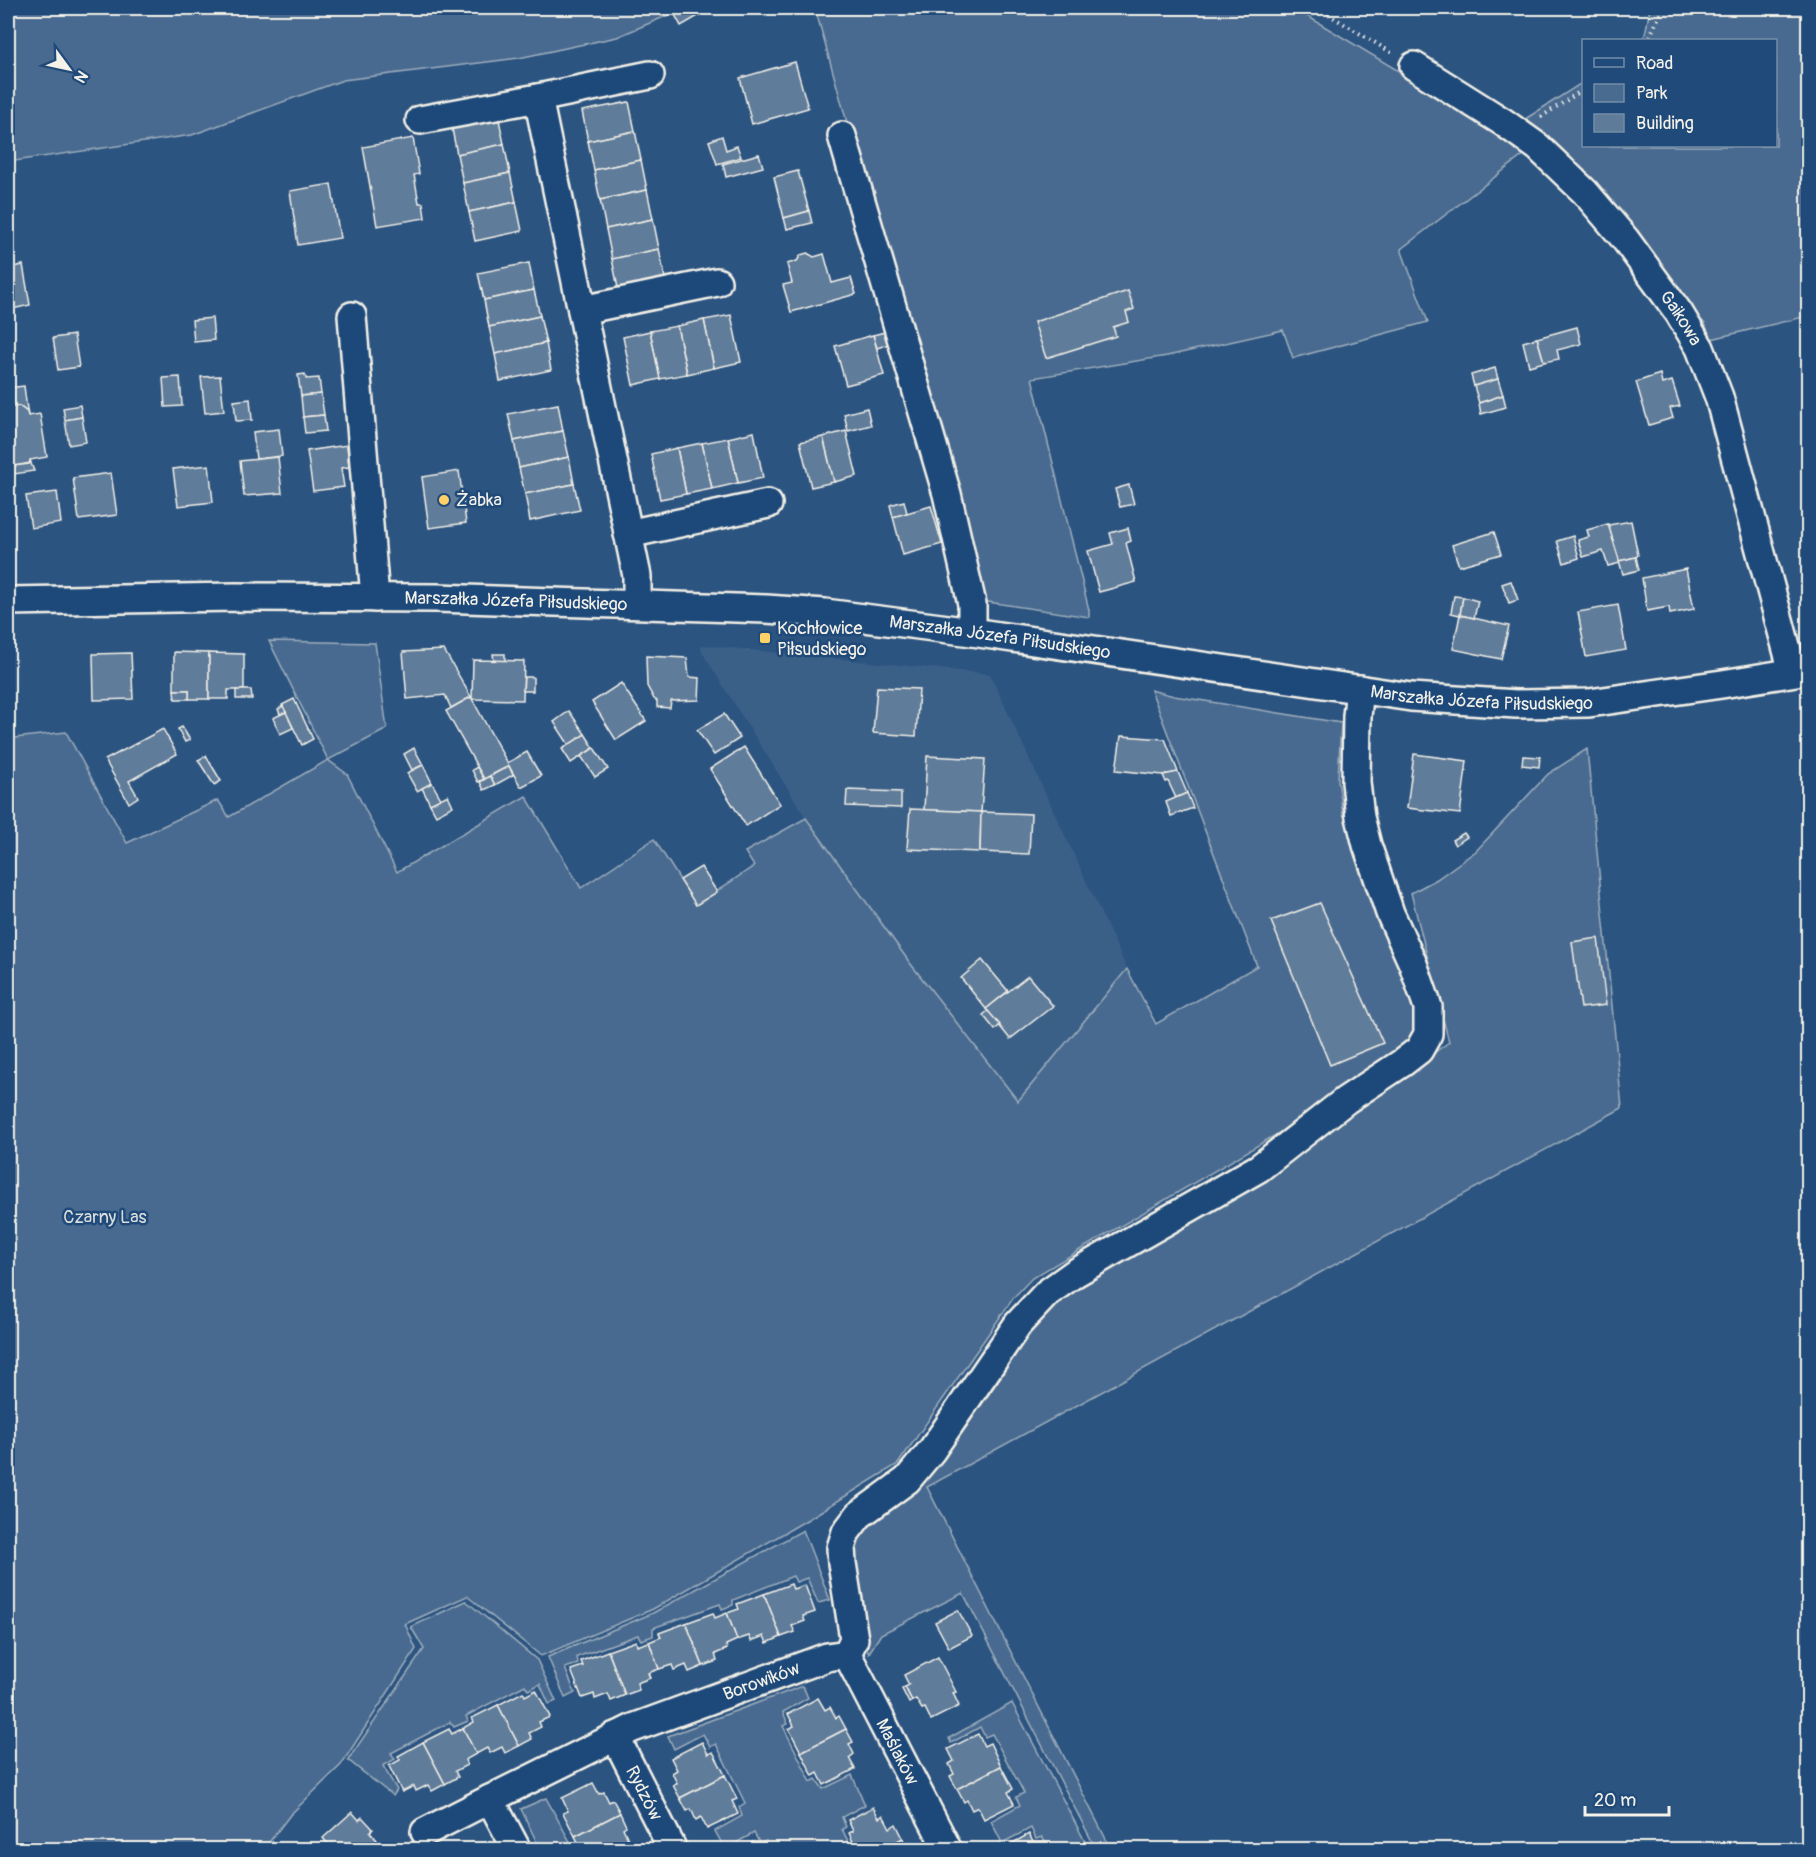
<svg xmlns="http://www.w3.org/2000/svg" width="1816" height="1857" font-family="Pangolin,sans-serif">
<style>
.built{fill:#3b6088}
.green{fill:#496b90;stroke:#9eaebc;stroke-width:1.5}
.building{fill:#5e7b9a;stroke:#f4f1e8;stroke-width:1.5}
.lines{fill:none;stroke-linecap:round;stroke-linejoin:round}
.minor-casing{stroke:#f4f1e8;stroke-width:32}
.path{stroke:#f4f1e8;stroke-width:4;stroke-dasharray:1.5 4.5;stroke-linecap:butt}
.minor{stroke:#1f4a7a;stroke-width:27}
.poi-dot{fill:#ffd166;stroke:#1f4a7a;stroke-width:2}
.labels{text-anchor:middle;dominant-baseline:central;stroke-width:5;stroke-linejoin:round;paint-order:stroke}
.street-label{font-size:18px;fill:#f4f1e8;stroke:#1f4a7a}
.poi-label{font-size:18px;fill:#f4f1e8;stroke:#1f4a7a;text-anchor:start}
.park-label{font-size:18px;fill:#dadddb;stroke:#1f4a7a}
</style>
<rect width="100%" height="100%" fill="#2c5481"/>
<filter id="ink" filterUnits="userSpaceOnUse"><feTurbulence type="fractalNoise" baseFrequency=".0167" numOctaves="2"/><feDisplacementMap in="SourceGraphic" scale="12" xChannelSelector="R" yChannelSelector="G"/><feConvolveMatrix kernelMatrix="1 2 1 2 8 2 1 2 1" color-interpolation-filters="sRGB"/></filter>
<g filter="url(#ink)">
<polygon class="built" points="701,645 990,674 1127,969 1018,1101 910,963 808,821 702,652"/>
<g class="green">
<polygon points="8,8 684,8 671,14 617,37 519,58 343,80 192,135 8,162"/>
<polygon points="815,8 1294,8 1530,150 1401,249 1428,322 1293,358 1283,330 1167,356 1032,378 1089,610 1089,617 981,601"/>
<polygon points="1650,8 1808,8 1808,316 1711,339 1705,324 1692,310 1519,123 1583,82 1584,146 1776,146 1776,40 1640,40 1645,35"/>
<polygon points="269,641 375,643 387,729 328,760 347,774 397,872 526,796 581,888 654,839 696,905 754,866 745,852 806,818 910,963 1018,1101 1127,969 1156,1024 1257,966 1151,690 1174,696 1341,723 1338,780 1343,813 1365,879 1398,953 1418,1018 1411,1038 1402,1051 1313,1113 1032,1278 1014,1297 898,1464 805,1521 653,1609 541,1656 467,1596 405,1624 416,1649 341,1765 290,1815 264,1849 8,1849 8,743 15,738 66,732 127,843 218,800 229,817 328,760"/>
<polygon points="1587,749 1622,1108 927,1487 1111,1849 1096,1849 963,1593 881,1634 869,1653 864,1643 851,1554 859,1530 929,1470 967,1426 1049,1306 1261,1178 1449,1042 1411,893 1437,879 1476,851 1548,774"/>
<polygon points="803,1530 830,1600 818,1603 807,1578 796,1582 793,1576 733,1600 733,1605 722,1609 720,1604 653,1628 653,1636 641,1640 638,1635 577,1657 578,1664 565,1668 575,1693 565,1698 548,1657 653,1613"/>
<polygon points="466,1601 537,1660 556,1701 549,1704 540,1684 528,1690 525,1685 466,1716 468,1721 454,1727 450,1722 391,1753 395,1759 383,1766 397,1790 393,1796 348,1760 424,1649 411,1627"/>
<polygon points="803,1686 808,1698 783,1712 788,1724 783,1726 811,1782 816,1779 823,1789 852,1775 865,1805 842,1817 846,1827 842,1829 852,1849 770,1849 766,1841 760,1844 754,1833 725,1849 715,1831 742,1816 739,1807 745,1803 716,1744 710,1747 703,1734 674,1749 668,1736"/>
<polygon points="1012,1703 1089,1849 1049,1849 1042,1837 1036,1839 1031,1828 1002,1843 991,1821 1020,1805 1016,1797 1024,1793 992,1734 985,1737 980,1727 951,1743 949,1738"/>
<polygon points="546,1798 574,1849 540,1849 521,1809"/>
</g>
<g class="building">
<polygon points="683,8 696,8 700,15 681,26 674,13"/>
<polygon points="795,62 808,108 752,124 740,78"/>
<polygon points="629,102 635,131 588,141 582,111"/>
<polygon points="498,115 504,144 457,154 451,124"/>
<polygon points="635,131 641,160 594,170 588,141"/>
<polygon points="722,136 726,150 737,146 741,157 717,164 709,141"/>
<polygon points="413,138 419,174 414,175 419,203 423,203 425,218 377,226 363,147"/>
<polygon points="504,144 510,173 463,183 457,154"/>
<polygon points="759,154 763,167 726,177 723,164"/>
<polygon points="641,160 647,190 600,200 594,170"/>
<polygon points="798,171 809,211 784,218 774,177"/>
<polygon points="510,173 516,202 469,212 463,183"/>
<polygon points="331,184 340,238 298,245 290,191"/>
<polygon points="647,190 653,219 606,229 600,200"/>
<polygon points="516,202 522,231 475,241 469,212"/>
<polygon points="809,211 812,223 787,229 784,218"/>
<polygon points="653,219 659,249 612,259 606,229"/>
<polygon points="659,249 665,278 618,288 612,259"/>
<polygon points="807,253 814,257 824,254 832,283 851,278 856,294 791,312 783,285 792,283 787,264 797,261 801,255"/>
<polygon points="529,263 534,290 484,300 478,273"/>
<polygon points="23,265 30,305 8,310 8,268"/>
<polygon points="534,290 540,316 489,327 484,300"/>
<polygon points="1128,291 1134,309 1126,312 1129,322 1113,327 1116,336 1046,358 1034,322"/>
<polygon points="731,315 741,362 714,368 704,320"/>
<polygon points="540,316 546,343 495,354 489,327"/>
<polygon points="212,318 214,340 194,342 192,320"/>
<polygon points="704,320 714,368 687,374 677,326"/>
<polygon points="677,326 687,374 660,379 650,331"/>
<polygon points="1577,327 1581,344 1557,350 1559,359 1544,362 1537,338"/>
<polygon points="650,331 660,379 633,385 623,337"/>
<polygon points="885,332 889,344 877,348 873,335"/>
<polygon points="74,335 79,367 58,370 53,338"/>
<polygon points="873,335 884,375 846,385 835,346"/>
<polygon points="1537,338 1544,362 1529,366 1523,342"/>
<polygon points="546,343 551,370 500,381 495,354"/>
<polygon points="1495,368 1498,379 1474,386 1471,375"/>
<polygon points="305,374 306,379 319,378 321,394 301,396 298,375"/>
<polygon points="1660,374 1662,384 1672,381 1680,406 1670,408 1673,418 1649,425 1636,382"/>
<polygon points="220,376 224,411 205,413 201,377"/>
<polygon points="180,377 182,406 165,407 163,378"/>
<polygon points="1498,379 1503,395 1479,403 1474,386"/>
<polygon points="24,386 26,402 28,416 27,412 19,406 9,408 8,411 8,388"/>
<polygon points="321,394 324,415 303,417 301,396"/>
<polygon points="1503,395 1506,407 1481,414 1479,403"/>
<polygon points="250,399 252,420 236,421 234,401"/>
<polygon points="558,404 563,431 514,441 508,414"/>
<polygon points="80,405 82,417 65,420 63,408"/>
<polygon points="19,406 27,412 28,416 40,414 47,457 30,460 31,463 14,466 13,462 8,462 8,411 9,408"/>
<polygon points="867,408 871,425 848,431 844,414"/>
<polygon points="324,415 326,431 305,433 303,417"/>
<polygon points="82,417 86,442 69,445 65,420"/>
<polygon points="279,429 282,456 256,459 253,432"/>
<polygon points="563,431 569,457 519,468 514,441"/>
<polygon points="846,431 857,476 834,482 823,437"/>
<polygon points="754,432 763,478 738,483 728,438"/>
<polygon points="823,437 834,482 811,487 800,442"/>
<polygon points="728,438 738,483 712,489 702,443"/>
<polygon points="702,443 712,489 686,494 677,448"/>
<polygon points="347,445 349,467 341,468 344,487 313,491 307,451"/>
<polygon points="677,448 686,494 660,499 651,454"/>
<polygon points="278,457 282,493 244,496 240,461"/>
<polygon points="569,457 574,484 525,494 519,468"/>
<polygon points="30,461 34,471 14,474 14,464 14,466 29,464"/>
<polygon points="209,465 213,502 178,506 173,469"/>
<polygon points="459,471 466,523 429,528 422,477"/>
<polygon points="111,473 117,515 79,520 73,478"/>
<polygon points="574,484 580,510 530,521 525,494"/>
<polygon points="1129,485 1134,504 1120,507 1115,489"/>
<polygon points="57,492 61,523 31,528 26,496"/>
<polygon points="904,501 907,513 893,517 890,505"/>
<polygon points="931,506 942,544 903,555 893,517"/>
<polygon points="1631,521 1638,555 1636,557 1619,561 1608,525"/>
<polygon points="1608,524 1620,563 1608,566 1603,551 1583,557 1578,540 1589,537 1587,530"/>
<polygon points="1128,528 1131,541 1126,543 1136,582 1099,592 1088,551 1113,544 1110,533"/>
<polygon points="1494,532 1501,554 1459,566 1452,545"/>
<polygon points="1573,536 1579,558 1564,563 1557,541"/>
<polygon points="1636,557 1639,570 1623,574 1619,561"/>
<polygon points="1686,569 1694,609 1670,614 1669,607 1647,611 1642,578"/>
<polygon points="1511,581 1518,600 1509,603 1502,584"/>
<polygon points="1454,596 1463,597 1460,615 1451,613"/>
<polygon points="1463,597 1478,601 1474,618 1460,615"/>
<polygon points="1618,605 1626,650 1586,657 1578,612"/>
<polygon points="1460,615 1509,626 1501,659 1453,649"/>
<polygon points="444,650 471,697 451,708 445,695 407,699 403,652"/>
<polygon points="174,652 209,653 209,699 189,699 189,690 174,690"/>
<polygon points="131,653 133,699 94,700 93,654"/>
<polygon points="209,653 244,654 244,690 228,690 228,699 209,699"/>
<polygon points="493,654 505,654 505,661 494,661"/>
<polygon points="646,656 687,658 689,677 700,678 699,700 671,701 670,708 657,707 657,701 654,699 647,686"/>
<polygon points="473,660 524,661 523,700 472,699"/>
<polygon points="524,677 533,677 533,691 523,691"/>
<polygon points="621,683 646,721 616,740 592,702"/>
<polygon points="877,687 919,689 916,736 873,733"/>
<polygon points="174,690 189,690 189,699 175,699"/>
<polygon points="236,690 251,690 252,699 236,699"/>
<polygon points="471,697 509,766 484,779 446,711"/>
<polygon points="294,699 313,739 302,745 282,705"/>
<polygon points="283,706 286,712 280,714 278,709"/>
<polygon points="569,711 585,734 569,745 554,722"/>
<polygon points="286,712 293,728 280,734 273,718"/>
<polygon points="724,714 740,738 714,755 697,730"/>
<polygon points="182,727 190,740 185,742 178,729"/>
<polygon points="163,729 177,754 129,781 138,797 129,803 105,760"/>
<polygon points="585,734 594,748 571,763 562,749"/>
<polygon points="1121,736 1165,739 1178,772 1163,775 1116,770"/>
<polygon points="744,747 780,804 746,826 710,769"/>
<polygon points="414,748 423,765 412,770 404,754"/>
<polygon points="594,748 608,769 595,777 581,756"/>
<polygon points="527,752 541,776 521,787 507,763"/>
<polygon points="1414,754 1467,761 1460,814 1407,808"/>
<polygon points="206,756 221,781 214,785 198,760"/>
<polygon points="927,756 985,759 981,812 924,810"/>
<polygon points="1523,756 1540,757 1539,767 1522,765"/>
<polygon points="423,765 432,783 417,791 407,773"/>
<polygon points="509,766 513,775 495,785 490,776"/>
<polygon points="477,767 484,779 478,782 472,770"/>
<polygon points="1178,772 1187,793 1176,798 1168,781 1166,782 1163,775"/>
<polygon points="490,776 495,785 484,790 480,782"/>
<polygon points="432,783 441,799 430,804 422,788"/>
<polygon points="847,790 901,792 901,808 846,806"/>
<polygon points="1187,793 1193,808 1171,816 1166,802"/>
<polygon points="448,795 453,806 436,815 430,804"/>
<polygon points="910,809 981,812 980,852 907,849"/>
<polygon points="981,812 1031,814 1029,854 980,852"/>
<polygon points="1464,833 1467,837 1455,845 1452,840"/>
<polygon points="701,867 717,892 696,905 680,880"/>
<polygon points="1320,903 1383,1043 1330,1065 1271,921"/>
<polygon points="1598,938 1606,1005 1581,1008 1572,942"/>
<polygon points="982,960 1008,991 986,1009 961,978"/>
<polygon points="1028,976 1053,1006 1010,1039 986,1009"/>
<polygon points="988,1011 1000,1025 995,1030 983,1015"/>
<polygon points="791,1584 793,1589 805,1585 815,1612 803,1616 805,1621 792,1626 795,1632 781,1637 764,1594"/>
<polygon points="764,1594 781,1637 767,1643 764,1636 751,1641 749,1636 737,1640 727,1613 739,1609 737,1604"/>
<polygon points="958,1610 972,1636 949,1648 935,1622"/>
<polygon points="713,1613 715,1618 727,1613 737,1640 726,1645 727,1649 715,1654 717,1661 703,1666 686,1623"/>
<polygon points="686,1623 703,1666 689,1672 686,1665 674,1670 672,1665 659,1669 649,1642 661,1637 659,1633"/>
<polygon points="636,1641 637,1646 649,1642 659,1669 648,1673 650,1678 637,1683 639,1690 625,1695 608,1651"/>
<polygon points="608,1651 625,1695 611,1701 608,1694 595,1699 594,1694 582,1698 571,1670 583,1666 581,1661"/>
<polygon points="938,1657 956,1692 953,1693 959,1706 931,1720 925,1708 922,1709 916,1699 912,1701 905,1687 909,1685 904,1675"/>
<polygon points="905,1687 912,1701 909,1703 902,1689"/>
<polygon points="536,1690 550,1717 539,1722 541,1727 529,1733 532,1739 519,1746 498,1705 523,1692 525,1696"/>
<polygon points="818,1698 825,1710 830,1707 836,1718 839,1716 846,1729 801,1752 789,1729 794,1726 788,1714"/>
<polygon points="498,1705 519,1746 505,1753 502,1747 490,1753 487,1748 476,1754 463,1728 474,1722 472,1718"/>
<polygon points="463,1728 476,1754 465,1760 467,1765 455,1771 458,1777 445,1784 423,1742 449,1729 452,1734"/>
<polygon points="846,1729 853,1742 849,1744 854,1754 849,1758 855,1769 824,1785 818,1773 813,1776 801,1752"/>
<polygon points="978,1734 984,1746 990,1743 1001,1766 957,1789 950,1776 954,1774 949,1764 954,1761 948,1749"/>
<polygon points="423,1742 445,1784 432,1791 428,1785 416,1791 414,1786 402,1792 389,1766 400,1760 398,1756"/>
<polygon points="702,1742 708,1754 713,1752 725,1775 680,1798 673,1785 677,1783 672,1773 677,1770 671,1758"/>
<polygon points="1001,1766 1013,1789 1008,1792 1014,1804 984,1819 978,1807 972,1810 967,1800 964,1802 957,1789"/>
<polygon points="725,1775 737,1799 732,1801 738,1814 707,1829 701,1817 696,1820 691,1809 687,1811 680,1798"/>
<polygon points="593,1783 599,1794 604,1792 609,1802 613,1800 620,1813 575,1836 563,1813 568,1811 562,1798"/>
<polygon points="873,1807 879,1818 883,1815 890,1828 896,1824 903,1838 881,1850 857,1850 849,1833 853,1831 848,1820"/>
<polygon points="352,1812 359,1820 362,1817 373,1829 370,1832 377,1840 375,1842 381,1850 333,1850 323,1838"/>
<polygon points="620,1813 626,1826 623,1828 628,1839 623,1842 627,1850 582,1850 575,1836"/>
<polygon points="1029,1834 1035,1846 1041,1844 1044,1850 1000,1850"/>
<polygon points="903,1838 909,1850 881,1850"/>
<polygon points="753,1842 757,1850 738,1850"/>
</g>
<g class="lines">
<g class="minor-casing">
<g id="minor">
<path id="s1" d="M 1414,66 L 1503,122 L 1538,147 L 1585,192 L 1625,239 L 1679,313 L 1700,348 L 1719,397 L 1793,672"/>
<polyline points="538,98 650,75"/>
<polyline points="420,120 538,98 637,576 637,603"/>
<polyline points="842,136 947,494 972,604 972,632"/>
<polyline points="582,310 717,282"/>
<polyline points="352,316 375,598"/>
<polyline points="628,534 768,504"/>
<path id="s2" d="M 8,601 L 235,597 L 437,598 L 766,609 L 825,613 L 972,632 L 1411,697 L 1516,704 L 1589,703 L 1722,684 L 1808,670"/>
<path id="s3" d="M 847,1654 L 948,1850"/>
<path id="s4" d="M 615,1736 L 673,1850"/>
<polyline points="425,1832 490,1799"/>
<path id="s5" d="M 517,1850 L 490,1799 L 633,1728 L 827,1657 L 847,1654 L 854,1639 L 842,1563 L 841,1548 L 846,1532 L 859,1515 L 907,1480 L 932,1450 L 1018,1324 L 1047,1293 L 1075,1273 L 1259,1168 L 1346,1100 L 1402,1063 L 1419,1050 L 1428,1034 L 1428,1007 L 1413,964 L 1390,913 L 1367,845 L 1360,817 L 1356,782 L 1357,716 L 1360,689"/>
</g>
</g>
<g class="path">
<polyline points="1318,8 1392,53"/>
<polyline points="1645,40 1650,36 1663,8"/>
<polyline points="1541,117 1584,89"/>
</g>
<use href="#minor" class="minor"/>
</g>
</g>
<g class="poi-dot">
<circle cx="444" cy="500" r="6"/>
<rect x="759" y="632" width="12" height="12" rx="3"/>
</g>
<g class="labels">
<g class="street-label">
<text stroke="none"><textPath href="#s1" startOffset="372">Gaikowa</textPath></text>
<text stroke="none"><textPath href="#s2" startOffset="508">Marszałka Józefa Piłsudskiego</textPath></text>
<text stroke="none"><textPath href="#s2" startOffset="994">Marszałka Józefa Piłsudskiego</textPath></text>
<text stroke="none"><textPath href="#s2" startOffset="1480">Marszałka Józefa Piłsudskiego</textPath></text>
<text stroke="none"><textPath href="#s5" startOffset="354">Borowików</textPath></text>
<text stroke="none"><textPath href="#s3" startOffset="110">Maślaków</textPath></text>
<text stroke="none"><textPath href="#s4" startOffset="64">Rydzów</textPath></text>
</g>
<g class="poi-label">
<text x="456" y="500">Żabka</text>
<text x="777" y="628">Kochłowice<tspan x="777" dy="21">Piłsudskiego</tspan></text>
</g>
<g class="park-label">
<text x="105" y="1217">Czarny Las</text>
</g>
</g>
<rect width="1816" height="1857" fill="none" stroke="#1f4a7a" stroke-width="30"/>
<rect x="15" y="15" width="1786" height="1827" fill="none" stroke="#f4f1e8" stroke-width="2" filter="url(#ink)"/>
<rect x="1582" y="39" width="195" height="108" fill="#1f4a7a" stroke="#748da6" stroke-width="1.5"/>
<rect x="1594" y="58" width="30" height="9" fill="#1f4a7a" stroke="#748da6" stroke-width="1.5"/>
<text x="1636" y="69" font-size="18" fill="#f4f1e8">Road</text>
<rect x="1594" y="84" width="30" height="18" fill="#496b90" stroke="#748da6" stroke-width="1.5"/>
<text x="1636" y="99" font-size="18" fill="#f4f1e8">Park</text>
<rect x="1594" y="114" width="30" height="18" fill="#5e7b9a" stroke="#748da6" stroke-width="1.5"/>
<text x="1636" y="129" font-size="18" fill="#f4f1e8">Building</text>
<g transform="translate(69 69) rotate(123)" stroke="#1f4a7a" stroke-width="4.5" paint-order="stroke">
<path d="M0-4.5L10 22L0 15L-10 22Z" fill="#f4f1e8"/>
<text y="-9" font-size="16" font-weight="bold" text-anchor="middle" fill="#f4f1e8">N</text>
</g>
<path d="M1585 1806v9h84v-9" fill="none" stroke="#f4f1e8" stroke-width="3"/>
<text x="1594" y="1806" font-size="18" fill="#f4f1e8" stroke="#1f4a7a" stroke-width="4.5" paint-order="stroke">20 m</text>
</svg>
